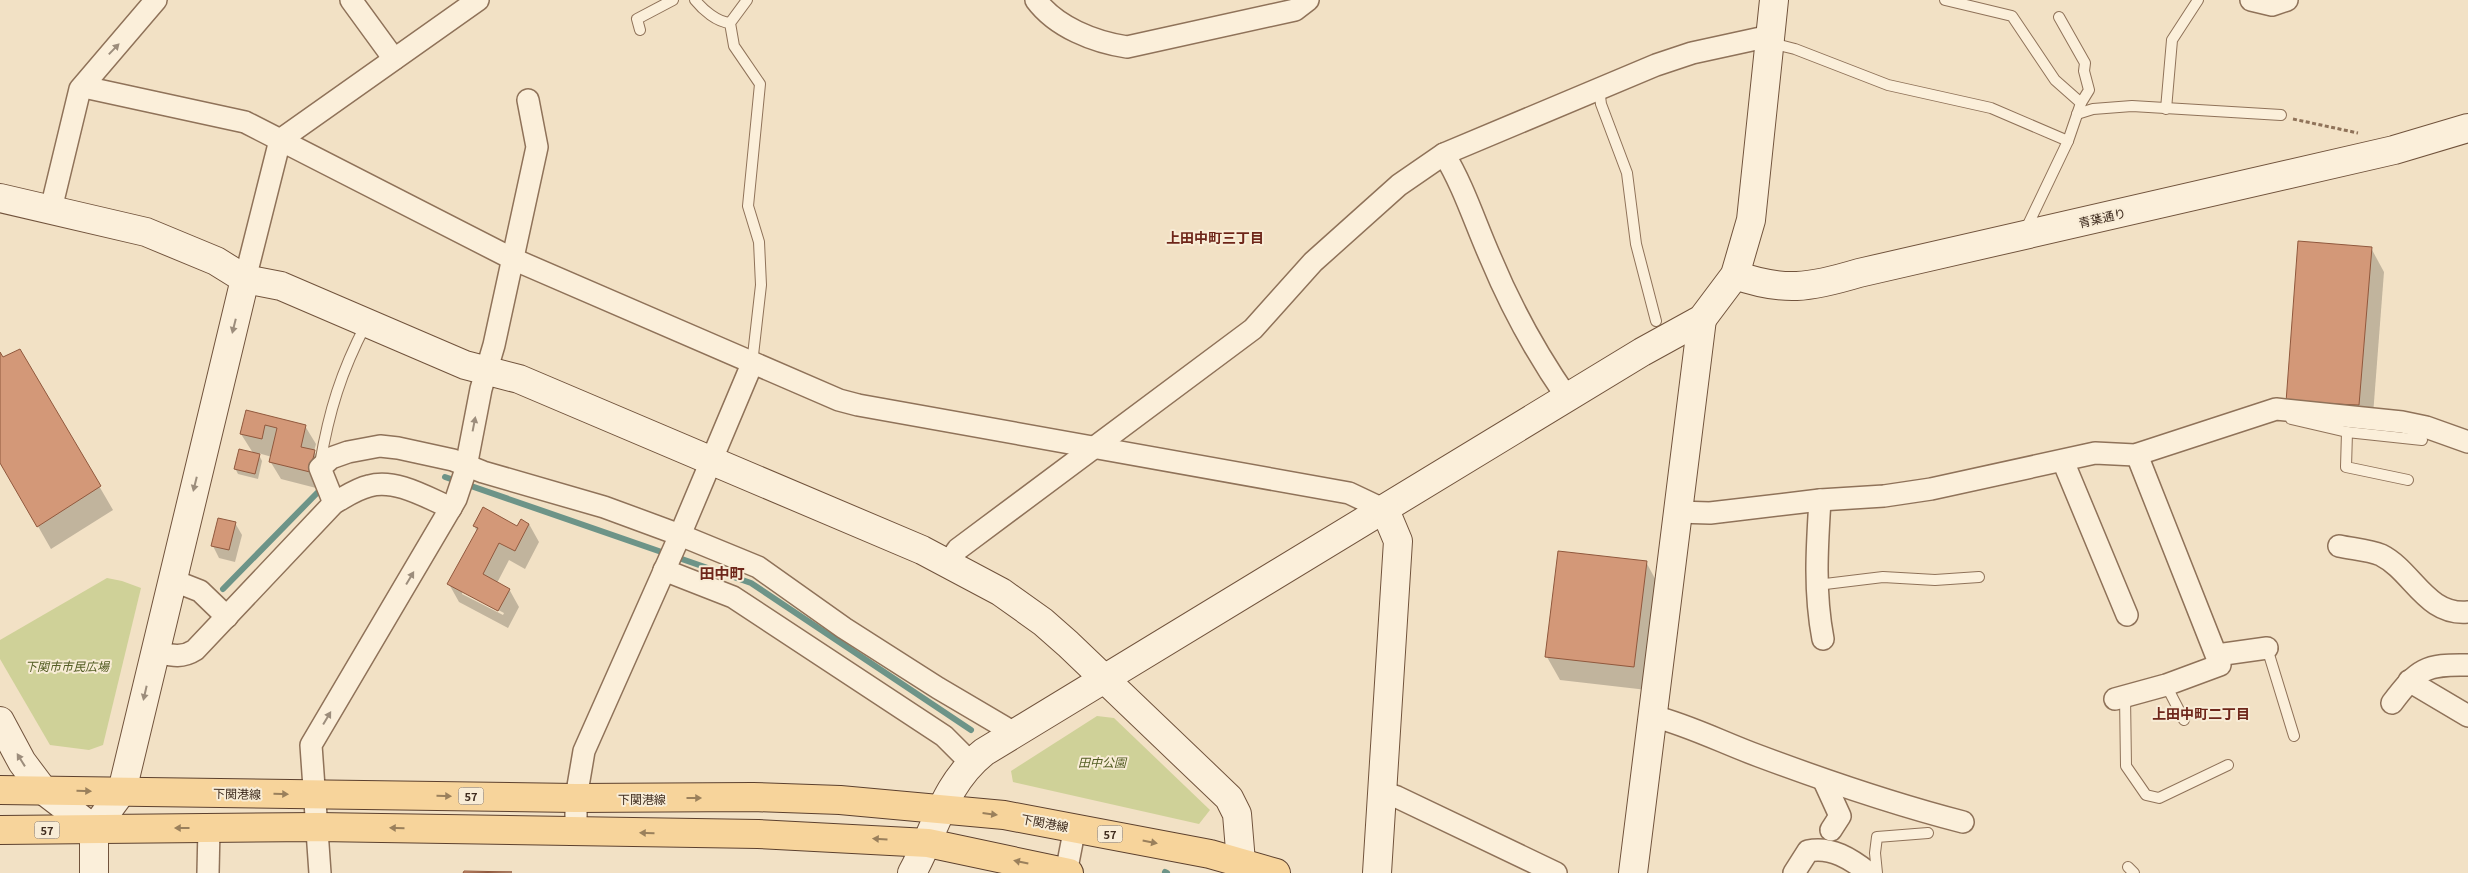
<svg xmlns="http://www.w3.org/2000/svg" width="2468" height="873" font-family="Georgia,'Noto Sans JP',serif">
<style>
.green{fill:#cfd198}
.shadow{fill:#0003;fill-rule:evenodd}
.lines{fill:none;stroke-linecap:round;stroke-linejoin:round}
.stream{stroke:#6d9488;stroke-width:6}
.building{fill:#d39878;stroke:#90583d}
.lane-casing{stroke:#8f7259;stroke-width:12}
.street-casing{stroke:#8f7259;stroke-width:24}
.secondary-casing{stroke:#71533c;stroke-width:30}
.primary-casing{stroke:#5c402e;stroke-width:30}
.path{stroke:#8f7259;stroke-width:3;stroke-dasharray:4 2.5;stroke-linecap:butt}
.lane{stroke:#fbefda;stroke-width:10}
.street{stroke:#fbefda;stroke-width:21}
.secondary{stroke:#fbefda;stroke-width:28}
.primary{stroke:#f7d49b;stroke-width:28}
.oneway{fill:#9c8d7c}
.oneway2{fill:#9a805c}
.labels{text-anchor:middle;dominant-baseline:central;stroke-width:4;stroke-linejoin:round;paint-order:stroke}
.shield{fill:#f8ecd6;stroke:#766555;stroke-width:1}
.shield-label{font-size:11px;font-weight:bold;fill:#3e2b1e}
.street-label{font-size:12px;fill:#3e2b1e;stroke:#f8ecd6}
.park-label{font-size:12px;font-style:italic;fill:#525c23;stroke:#f8ecd6}
.neighbourhood-label{font-size:14px;font-weight:bold;fill:#6e261a;stroke:#f8ecd6}
.quarter-label{font-size:15px;font-weight:bold;fill:#6e261a;stroke:#f8ecd6}
</style>
<rect width="100%" height="100%" fill="#f2e1c5"/>
<g class="green">
<polygon points="107,578 122,581 141,588 103,745 89,750 50,745 0,659 0,640"/>
<polygon points="1097,716 1114,718 1210,810 1199,824 1013,782 1011,771"/>
</g>
<g class="shadow">
<polygon points="2371,248 2384,272 2372,428 2301,425"/>
<polygon points="20,350 113,510 51,549 0,460 0,353 3,359"/>
<polygon points="247,412 305,426 316,444 314,451 325,469 320,489 281,479 270,461 272,457 258,453 262,461 258,479 238,474 235,468 253,453 241,434"/>
<polygon points="235,523 242,535 235,562 219,558 213,546"/>
<path d="M 529,524 L 539,542 L 525,569 L 509,560 L 497,583 L 509,589 L 519,607 L 508,628 L 459,602 L 449,584 L 477,531 L 474,526 L 518,527 ZM 462,591 L 504,613 L 503,615 L 462,594 Z"/>
<polygon points="1646,562 1659,586 1647,690 1560,680 1547,657"/>
</g>
<g class="lines">
<g class="stream">
<polyline points="445,477 751,583 971,730"/>
<polyline points="223,589 320,490"/>
<polyline points="1165,872 1167,873"/>
</g>
</g>
<g class="building">
<polygon points="2298,241 2372,247 2359,405 2286,402"/>
<polygon points="20,349 101,486 37,527 0,463 0,352 3,357"/>
<polygon points="246,410 306,425 301,447 315,450 310,472 269,462 277,428 265,425 262,439 240,434"/>
<polygon points="239,449 260,454 255,474 234,469"/>
<polygon points="483,507 517,526 521,519 529,524 515,551 499,543 483,574 510,589 498,611 447,584 478,528 473,526"/>
<polygon points="218,518 236,522 229,550 211,546"/>
<polygon points="1558,551 1647,561 1634,667 1545,657"/>
<polygon points="464,871 512,872 463,873"/>
</g>
<g class="lines">
<g class="lane-casing">
<g id="lane">
<path d="M 695,0 C 703,10 717,22 730,23"/>
<polyline points="747,0 730,23 734,46 760,84 748,206 759,242 761,285 752,364"/>
<polyline points="1945,0 2012,16 2055,80 2081,103"/>
<polyline points="640,30 637,19 673,0"/>
<polyline points="1771,43 1795,49 1888,85 1991,108 2068,141"/>
<polyline points="1599,89 1601,104 1627,173 1636,244 1656,321"/>
<polyline points="2166,109 2172,40 2198,0"/>
<polyline points="2077,114 2093,109 2132,106 2281,115"/>
<polyline points="2025,231 2068,141 2081,103 2089,90 2084,71 2085,63 2059,17"/>
<polyline points="2291,419 2347,432 2422,440"/>
<polyline points="2347,432 2346,467 2408,480"/>
<path d="M 320,464 C 329,411 341,372 366,324"/>
<polyline points="1817,585 1883,577 1935,580 1979,577"/>
<polyline points="2267,648 2294,736"/>
<polyline points="2166,685 2184,720"/>
<polyline points="2125,696 2126,766 2146,795 2159,798 2228,765"/>
<polyline points="2128,867 2134,873"/>
<polyline points="1877,873 1875,853 1877,837 1928,833"/>
</g>
</g>
<g class="street-casing">
<g id="street">
<polyline points="351,0 394,59"/>
<path d="M 1036,0 C 1056,27 1094,42 1127,47 L 1295,10 L 1308,0"/>
<polyline points="2251,0 2272,5 2287,0"/>
<polyline points="84,87 245,122 513,259 839,400 858,405 1349,493 1385,510"/>
<path d="M 1444,154 C 1464,187 1475,223 1491,259 C 1511,307 1538,356 1568,399"/>
<polyline points="51,209 80,89 156,0"/>
<polyline points="245,279 280,140 478,0"/>
<polyline points="2063,461 2127,615"/>
<path d="M 1820,500 C 1817,547 1814,592 1823,639"/>
<polyline points="334,503 320,468 331,458 348,452 380,446 398,448 453,460 483,472 604,507 680,535 758,567 844,628 938,688 1016,734"/>
<polyline points="1677,512 1710,513 1820,500 1884,496 1931,489 2095,453 2135,455 2276,409 2402,422 2426,427 2468,442"/>
<path d="M 2339,546 C 2352,549 2369,550 2381,555 C 2413,571 2426,616 2468,612"/>
<polyline points="948,563 958,549 1253,329 1313,262 1399,185 1444,154 1656,65 1692,53 1770,36"/>
<polyline points="664,570 733,597 944,736 971,763"/>
<polyline points="172,580 200,591 227,617"/>
<path d="M 155,652 C 170,655 181,659 195,650 L 334,503 C 345,497 356,489 369,486 C 395,478 428,498 451,508"/>
<polyline points="2217,655 2267,648"/>
<polyline points="2409,681 2468,716"/>
<polyline points="2115,699 2166,685 2220,665 2137,455"/>
<path d="M 2392,703 C 2418,669 2425,664 2468,665"/>
<path d="M 1652,716 C 1689,725 1723,743 1759,756 C 1826,781 1893,804 1963,822"/>
<polyline points="1824,781 1840,816 1831,830"/>
<polyline points="1382,792 1397,797 1556,873"/>
<polyline points="576,831 576,798 584,751 680,535 752,364"/>
<polyline points="208,873 209,828"/>
<polyline points="320,873 311,745 456,499 465,472 481,389 494,345 537,147 528,100"/>
<polyline points="1066,873 1075,827"/>
<path d="M 1794,873 L 1808,851 C 1831,846 1851,859 1869,873"/>
</g>
</g>
<g class="secondary-casing">
<g id="secondary">
<polyline points="0,198 146,232 216,261 245,279 281,286 465,365 519,379 922,550 1001,592 1043,622 1068,644 1229,798 1237,814 1241,862"/>
<path d="M 1735,275 C 1784,292 1809,288 1859,273 L 2394,150 L 2468,128"/>
<polyline points="0,721 22,762 43,790 94,829"/>
<polyline points="94,873 94,829 122,791 245,279"/>
<path d="M 912,873 C 936,829 944,784 984,752 L 1642,352 L 1702,319 L 1735,275 L 1751,220 L 1774,0"/>
<polyline points="1377,873 1398,541 1385,510"/>
<polyline points="1633,873 1702,319"/>
</g>
</g>
<g class="primary-casing">
<g id="primary">
<polyline points="0,790 576,798 753,797 840,800 1004,815 1210,854 1276,873"/>
<polyline points="0,830 318,827 758,834 928,843 1069,873"/>
</g>
</g>
<polyline class="path" points="2293,119 2358,133"/>
<use href="#lane" class="lane"/>
<use href="#street" class="street"/>
<use href="#secondary" class="secondary"/>
<use href="#primary" class="primary"/>
</g>
<defs><path id="oneway-solid" d="M-6-.8H1V-3.2L6.5 0L1 3.2V.8H-6Z" transform="scale(1.25)"/></defs>
<g class="oneway">
<use href="#oneway-solid" transform="translate(114 49) rotate(-46)"/>
<use href="#oneway-solid" transform="translate(234 326) rotate(104)"/>
<use href="#oneway-solid" transform="translate(474 424) rotate(-79)"/>
<use href="#oneway-solid" transform="translate(195 484) rotate(104)"/>
<use href="#oneway-solid" transform="translate(410 578) rotate(-59)"/>
<use href="#oneway-solid" transform="translate(145 693) rotate(103)"/>
<use href="#oneway-solid" transform="translate(327 718) rotate(-59)"/>
<use href="#oneway-solid" transform="translate(21 760) rotate(-122)"/>
</g>
<g class="oneway2">
<use href="#oneway-solid" transform="translate(84 791) rotate(1)"/>
<use href="#oneway-solid" transform="translate(281 794) rotate(1)"/>
<use href="#oneway-solid" transform="translate(444 796) rotate(1)"/>
<use href="#oneway-solid" transform="translate(694 798)"/>
<use href="#oneway-solid" transform="translate(990 814) rotate(7)"/>
<use href="#oneway-solid" transform="translate(182 828) rotate(-180)"/>
<use href="#oneway-solid" transform="translate(397 828) rotate(-179)"/>
<use href="#oneway-solid" transform="translate(647 833) rotate(-179)"/>
<use href="#oneway-solid" transform="translate(880 839) rotate(-177)"/>
<use href="#oneway-solid" transform="translate(1150 842) rotate(11)"/>
<use href="#oneway-solid" transform="translate(1021 862) rotate(-168)"/>
</g>
<g class="labels">
<g class="shield">
<rect x="458.5" y="787.5" width="25" height="17" rx="4"/>
<rect x="34.5" y="821.5" width="25" height="17" rx="4"/>
<rect x="1097.5" y="825.5" width="25" height="17" rx="4"/>
</g>
<g class="shield-label">
<text x="471" y="796">57</text>
<text x="47" y="830">57</text>
<text x="1110" y="834">57</text>
</g>
<g class="street-label">
<text transform="translate(2102 217) rotate(-13)">青葉通り</text>
<text transform="translate(237 793) rotate(1)">下関港線</text>
<text x="642" y="798">下関港線</text>
<text transform="translate(1045 822) rotate(10)">下関港線</text>
</g>
<g class="park-label">
<text x="67" y="665">下関市市民広場</text>
<text x="1102" y="761">田中公園</text>
</g>
<g class="neighbourhood-label">
<text x="1215" y="237">上田中町三丁目</text>
<text x="2201" y="713">上田中町二丁目</text>
</g>
<g class="quarter-label">
<text x="722" y="572">田中町</text>
</g>
</g>
</svg>
